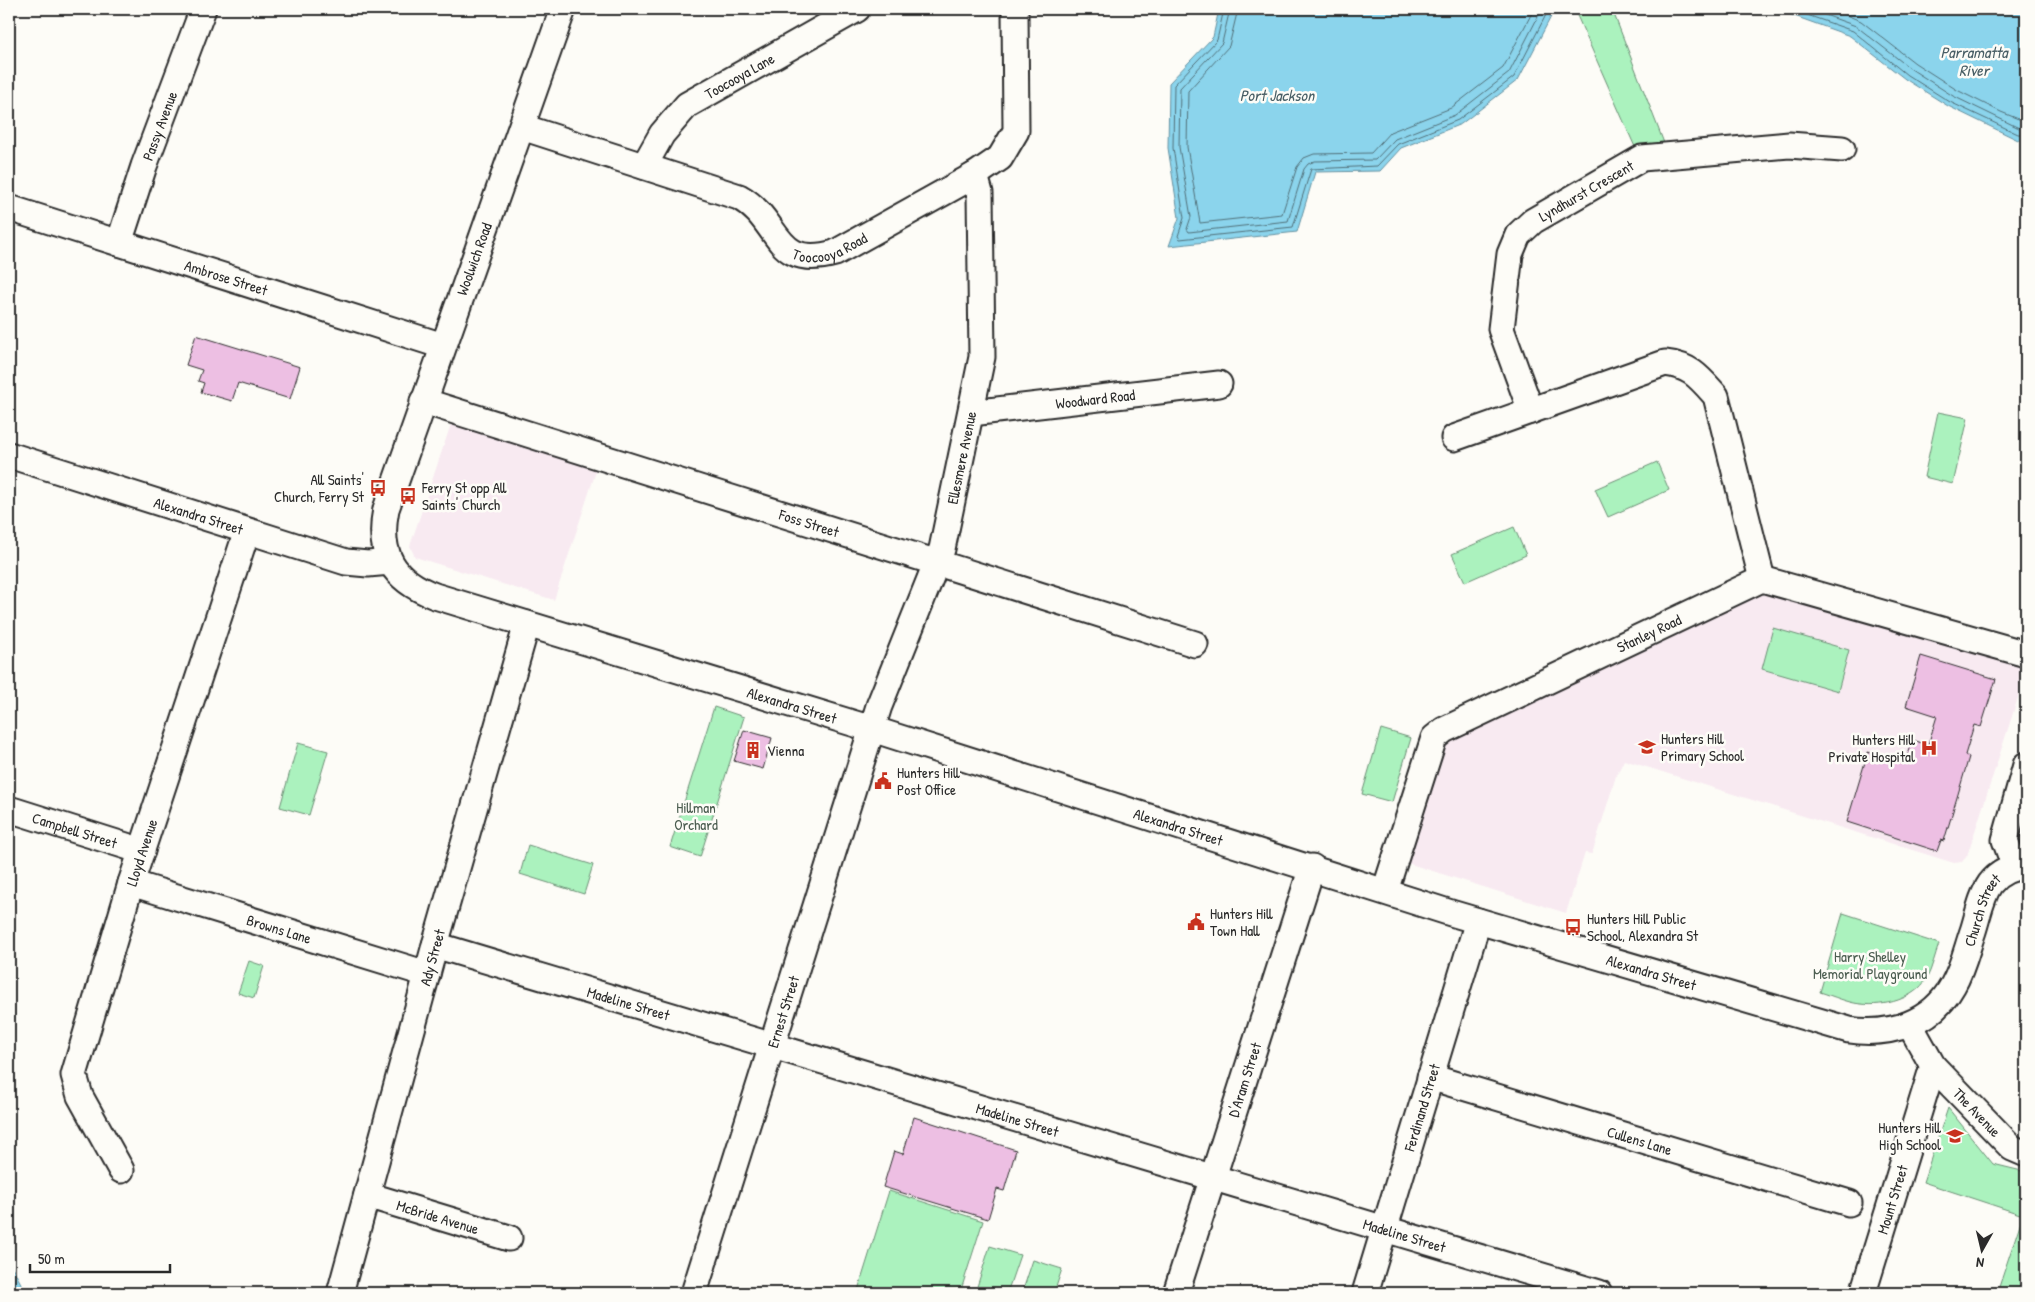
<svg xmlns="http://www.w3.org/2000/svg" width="2035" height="1302" font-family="'Patrick Hand',sans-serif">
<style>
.built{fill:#f8eaf1}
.green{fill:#abf2be;stroke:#6b8e74}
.water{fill:#8bd4ec;stroke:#65909f}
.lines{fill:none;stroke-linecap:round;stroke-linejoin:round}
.shore{stroke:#516f78;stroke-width:1}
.building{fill:#edbfe3;stroke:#2b2b2b}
.minor-casing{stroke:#2b2b2b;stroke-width:29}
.minor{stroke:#fdfcf7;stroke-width:25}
.labels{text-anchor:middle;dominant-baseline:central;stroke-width:5;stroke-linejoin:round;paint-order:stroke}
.street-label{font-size:15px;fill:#2b2b2b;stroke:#fdfcf7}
.poi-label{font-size:15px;fill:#2b2b2b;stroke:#fdfcf7;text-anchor:start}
.park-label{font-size:15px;fill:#4b5d50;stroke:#fdfcf7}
.water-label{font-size:16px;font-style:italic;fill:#485e65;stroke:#fdfcf7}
</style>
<rect width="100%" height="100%" fill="#fdfcf7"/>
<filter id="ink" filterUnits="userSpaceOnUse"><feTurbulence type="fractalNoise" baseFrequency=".02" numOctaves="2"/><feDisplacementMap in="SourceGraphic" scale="10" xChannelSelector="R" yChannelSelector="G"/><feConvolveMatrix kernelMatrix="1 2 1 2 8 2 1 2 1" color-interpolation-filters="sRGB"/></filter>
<g filter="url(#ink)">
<g class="built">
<polygon points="453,418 598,465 554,600 415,557 410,546"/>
<polygon points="1773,589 2019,663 2023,667 2024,679 1967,856 1962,862 1954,863 1624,760 1616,776 1592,854 1585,853 1566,913 1404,862 1441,734"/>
</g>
<g class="green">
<polygon points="1577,9 1612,9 1664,143 1635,147 1575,11"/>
<polygon points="1938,412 1968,418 1953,484 1924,477"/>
<polygon points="1657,462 1669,490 1608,517 1595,489"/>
<polygon points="1514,527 1526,555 1465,582 1452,554"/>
<polygon points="1773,628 1849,650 1838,691 1762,669"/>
<polygon points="714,707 744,717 700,857 670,847"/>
<polygon points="1381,729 1411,738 1392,802 1362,794"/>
<polygon points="298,743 328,751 309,815 280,807"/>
<polygon points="528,845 593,865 584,894 520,874"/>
<path d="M 1843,913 L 1939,944 C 1935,955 1932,968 1927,978 C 1915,999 1884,1007 1861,1004 C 1848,1003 1833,996 1820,992 Z"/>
<polygon points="249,961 264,966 254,998 238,993"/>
<polygon points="1948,1108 1993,1164 2026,1172 2026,1293 1997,1293 2023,1215 1923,1182"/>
<polygon points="889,1191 983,1221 960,1293 867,1293 858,1290"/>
<polygon points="990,1246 1020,1255 1007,1293 975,1293"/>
<polygon points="1033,1260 1062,1269 1054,1293 1022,1293"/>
</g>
<g class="water">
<polygon points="1219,9 1555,9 1518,80 1461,124 1401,148 1380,171 1315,172 1297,232 1169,246 1179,218 1168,148 1169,83 1213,37"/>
<polygon points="1775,9 2026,9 2026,139 2018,140 1948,106 1905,79 1850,36"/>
<polygon points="9,1261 26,1293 9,1293"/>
</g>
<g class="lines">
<g class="shore">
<polyline points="1224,9 1217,40 1174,85 1173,148 1184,218 1178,236 1180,239 1293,227 1311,169 1377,166 1398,144 1458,120 1514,77 1549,9"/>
<polyline points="1230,9 1222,43 1180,88 1179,147 1191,217 1187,229 1189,232 1288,221 1304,169 1308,164 1315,161 1375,160 1395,139 1455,115 1509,73 1542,9"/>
<polyline points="1238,9 1229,46 1188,91 1187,147 1200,223 1282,214 1297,167 1304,158 1314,154 1371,153 1390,132 1451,108 1503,68 1534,9"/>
<polyline points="1790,9 1853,31 1907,75 1950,102 2018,134 2026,134"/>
<polyline points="1808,9 1856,26 1911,69 1953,96 2019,128 2026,128"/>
<polyline points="1831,9 1861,21 1915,63 1957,90 2001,112 2021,120 2026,120"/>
</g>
</g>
<g class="building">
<polygon points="196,335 300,367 290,399 238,383 232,401 201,392 204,383 198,381 202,370 186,365"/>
<polygon points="1921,656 1996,679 1981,727 1974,725 1965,755 1969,757 1944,841 1941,840 1937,851 1847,822 1868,752 1905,763 1913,740 1928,745 1937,716 1906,706"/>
<polygon points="744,730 772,738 763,769 734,761"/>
<polygon points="914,1117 1016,1150 1004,1191 997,1189 988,1219 883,1187 894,1151 903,1154"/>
</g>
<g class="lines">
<g class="minor-casing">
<g id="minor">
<path id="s1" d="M 563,9 L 386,509 C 377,554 393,580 435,596 L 872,729 L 1451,913 L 1849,1030 C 1891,1036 1932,1023 1953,985 C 1963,968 1967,948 1973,931 C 1978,916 1981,897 1990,884 C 1999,872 2012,867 2026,866"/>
<path id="s2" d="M 522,127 L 739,197 C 782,221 772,270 835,253 L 975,175 L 1000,158 L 1016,131 L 1015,9"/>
<path id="s3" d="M 644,166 L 662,134 L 687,105 L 857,9"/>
<path id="s4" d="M 9,208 L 443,346"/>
<path id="s5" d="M 119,243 L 144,166 L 203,9"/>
<path id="s6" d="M 423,401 L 1195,644"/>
<path id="s7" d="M 1531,411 L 1501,329 L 1510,254 L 1518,235 L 1533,221 L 1642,158 L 1789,145 L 1842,149"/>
<path id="s8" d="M 971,413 L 1219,384"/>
<path d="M 1454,438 L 1665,363 C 1691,366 1699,377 1716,396 L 1762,579"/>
<path id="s9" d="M 9,455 L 346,562 L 368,564 L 390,562"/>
<path id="s10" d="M 9,809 L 142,851"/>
<polyline points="2015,867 2005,840 2026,765"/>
<path id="s11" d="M 131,883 L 427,974"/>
<path id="s12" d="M 1385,891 L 1434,738 L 1444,730 L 1762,579 L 2026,654"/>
<path id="s13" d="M 435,945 L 1599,1293"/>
<path id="s14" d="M 1910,1025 L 1933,1066 L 2012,1148 L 2026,1154"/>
<path id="s15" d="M 1430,1077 L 1849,1203"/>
<path id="s16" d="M 121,1170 L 80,1096 L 74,1075 L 131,883 L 247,531"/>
<path id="s17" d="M 367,1195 L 509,1238"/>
<path id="s18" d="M 340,1293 L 435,945 L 527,624"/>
<path id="s19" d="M 694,1293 L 879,706 L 942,549 L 982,357 L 980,193 L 975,175"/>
<path id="s20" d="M 1176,1293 L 1312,867"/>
<path id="s21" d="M 1365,1293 L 1478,921"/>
<path id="s22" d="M 1863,1293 L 1933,1066"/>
</g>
</g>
<use href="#minor" class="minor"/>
</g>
</g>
<defs>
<g id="bus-bare" transform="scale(1.35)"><path d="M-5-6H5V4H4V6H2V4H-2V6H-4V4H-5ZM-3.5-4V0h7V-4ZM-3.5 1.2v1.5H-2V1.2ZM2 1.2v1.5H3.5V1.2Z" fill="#c8321e" stroke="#fdfcf7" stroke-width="2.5" paint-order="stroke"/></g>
<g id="school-bare" transform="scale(1.35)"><path d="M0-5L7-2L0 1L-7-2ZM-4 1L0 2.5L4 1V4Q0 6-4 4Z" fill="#c8321e" stroke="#fdfcf7" stroke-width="2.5" paint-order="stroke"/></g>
<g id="hospital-bare" transform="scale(1.35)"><path d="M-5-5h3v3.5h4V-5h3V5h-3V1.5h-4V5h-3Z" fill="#c8321e" stroke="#fdfcf7" stroke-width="2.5" paint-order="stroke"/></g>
<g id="building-bare" transform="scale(1.35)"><path d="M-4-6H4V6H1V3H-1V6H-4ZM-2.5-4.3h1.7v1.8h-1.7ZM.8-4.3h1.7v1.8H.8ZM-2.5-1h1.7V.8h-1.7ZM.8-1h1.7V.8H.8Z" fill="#c8321e" stroke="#fdfcf7" stroke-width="2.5" paint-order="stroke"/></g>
<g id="civic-bare" transform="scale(1.35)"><path d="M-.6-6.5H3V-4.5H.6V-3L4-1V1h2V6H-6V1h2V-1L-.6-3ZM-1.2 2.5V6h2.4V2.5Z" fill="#c8321e" stroke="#fdfcf7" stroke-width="2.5" paint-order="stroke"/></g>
</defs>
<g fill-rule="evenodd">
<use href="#bus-bare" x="378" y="488"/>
<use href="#bus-bare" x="408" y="496"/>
<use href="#school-bare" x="1647" y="747"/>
<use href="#hospital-bare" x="1929" y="748"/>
<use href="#building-bare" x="753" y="750"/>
<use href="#civic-bare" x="883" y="781"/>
<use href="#civic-bare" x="1196" y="922"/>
<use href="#bus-bare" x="1573" y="927"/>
<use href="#school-bare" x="1955" y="1136"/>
</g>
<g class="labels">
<g class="street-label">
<text stroke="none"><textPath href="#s3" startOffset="135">Toocooya Lane</textPath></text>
<text stroke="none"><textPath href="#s5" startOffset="124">Passy Avenue</textPath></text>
<text stroke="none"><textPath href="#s7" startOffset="265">Lyndhurst Crescent</textPath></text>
<text stroke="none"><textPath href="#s2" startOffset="345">Toocooya Road</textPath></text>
<text transform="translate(474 259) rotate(-70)">Woolwich Road</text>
<text stroke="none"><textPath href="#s4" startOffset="228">Ambrose Street</textPath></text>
<text stroke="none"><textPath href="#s8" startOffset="125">Woodward Road</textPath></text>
<text stroke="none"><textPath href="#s19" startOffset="878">Ellesmere Avenue</textPath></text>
<text stroke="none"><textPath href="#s9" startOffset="199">Alexandra Street</textPath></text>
<text stroke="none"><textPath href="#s6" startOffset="405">Foss Street</textPath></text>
<text stroke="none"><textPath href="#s12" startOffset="400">Stanley Road</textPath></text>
<text stroke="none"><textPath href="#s1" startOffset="1015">Alexandra Street</textPath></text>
<text stroke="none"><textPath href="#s1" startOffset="1420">Alexandra Street</textPath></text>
<text stroke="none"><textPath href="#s10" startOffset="69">Campbell Street</textPath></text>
<text stroke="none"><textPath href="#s16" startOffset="339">Lloyd Avenue</textPath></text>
<text stroke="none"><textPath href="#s1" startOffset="2322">Church Street</textPath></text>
<text stroke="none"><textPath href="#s11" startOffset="155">Browns Lane</textPath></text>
<text stroke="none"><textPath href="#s18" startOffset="348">Ady Street</textPath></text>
<text stroke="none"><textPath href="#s1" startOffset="1915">Alexandra Street</textPath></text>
<text stroke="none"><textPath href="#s13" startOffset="202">Madeline Street</textPath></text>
<text stroke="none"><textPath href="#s19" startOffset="295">Ernest Street</textPath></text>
<text stroke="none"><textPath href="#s20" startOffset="224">D'Aram Street</textPath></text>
<text stroke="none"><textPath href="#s21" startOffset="194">Ferdinand Street</textPath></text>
<text stroke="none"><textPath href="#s14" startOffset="111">The Avenue</textPath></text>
<text stroke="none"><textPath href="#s13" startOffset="608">Madeline Street</textPath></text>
<text stroke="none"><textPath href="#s15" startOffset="219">Cullens Lane</textPath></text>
<text stroke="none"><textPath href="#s22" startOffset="98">Mount Street</textPath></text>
<text stroke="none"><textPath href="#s17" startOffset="74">McBride Avenue</textPath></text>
<text stroke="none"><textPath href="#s13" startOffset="1012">Madeline Street</textPath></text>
</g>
<g class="poi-label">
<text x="364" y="479" text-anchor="end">All Saints'<tspan x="364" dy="17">Church, Ferry St</tspan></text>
<text x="422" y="487">Ferry St opp All<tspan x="422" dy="17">Saints' Church</tspan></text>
<text x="1661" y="738">Hunters Hill<tspan x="1661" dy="17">Primary School</tspan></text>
<text x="1915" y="739" text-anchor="end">Hunters Hill<tspan x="1915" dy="17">Private Hospital</tspan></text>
<text x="767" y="750">Vienna</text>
<text x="897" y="772">Hunters Hill<tspan x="897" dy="17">Post Office</tspan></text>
<text x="1210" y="913">Hunters Hill<tspan x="1210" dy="17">Town Hall</tspan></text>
<text x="1587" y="918">Hunters Hill Public<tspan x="1587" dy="17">School, Alexandra St</tspan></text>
<text x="1941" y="1127" text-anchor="end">Hunters Hill<tspan x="1941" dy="17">High School</tspan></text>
</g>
<g class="park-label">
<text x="696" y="807">Hillman<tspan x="696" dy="17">Orchard</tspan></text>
<text x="1870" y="956">Harry Shelley<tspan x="1870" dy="17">Memorial Playground</tspan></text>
</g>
<g class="water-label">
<text x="1974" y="52">Parramatta<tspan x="1974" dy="18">River</tspan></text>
<text x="1277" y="95">Port Jackson</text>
</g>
</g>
<rect width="2035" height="1302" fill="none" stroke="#fdfcf7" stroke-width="30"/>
<rect x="15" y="15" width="2005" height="1272" fill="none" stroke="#2b2b2b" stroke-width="2" filter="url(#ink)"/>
<g transform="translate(1982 1250) rotate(188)" stroke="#fdfcf7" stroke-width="4" paint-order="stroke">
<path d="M0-4L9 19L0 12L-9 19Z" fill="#2b2b2b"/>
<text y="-8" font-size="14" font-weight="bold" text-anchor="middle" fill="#2b2b2b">N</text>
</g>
<path d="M30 1264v8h140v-8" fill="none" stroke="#2b2b2b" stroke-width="2.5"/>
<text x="38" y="1264" font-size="15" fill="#2b2b2b" stroke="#fdfcf7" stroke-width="4" paint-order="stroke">50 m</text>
</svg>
